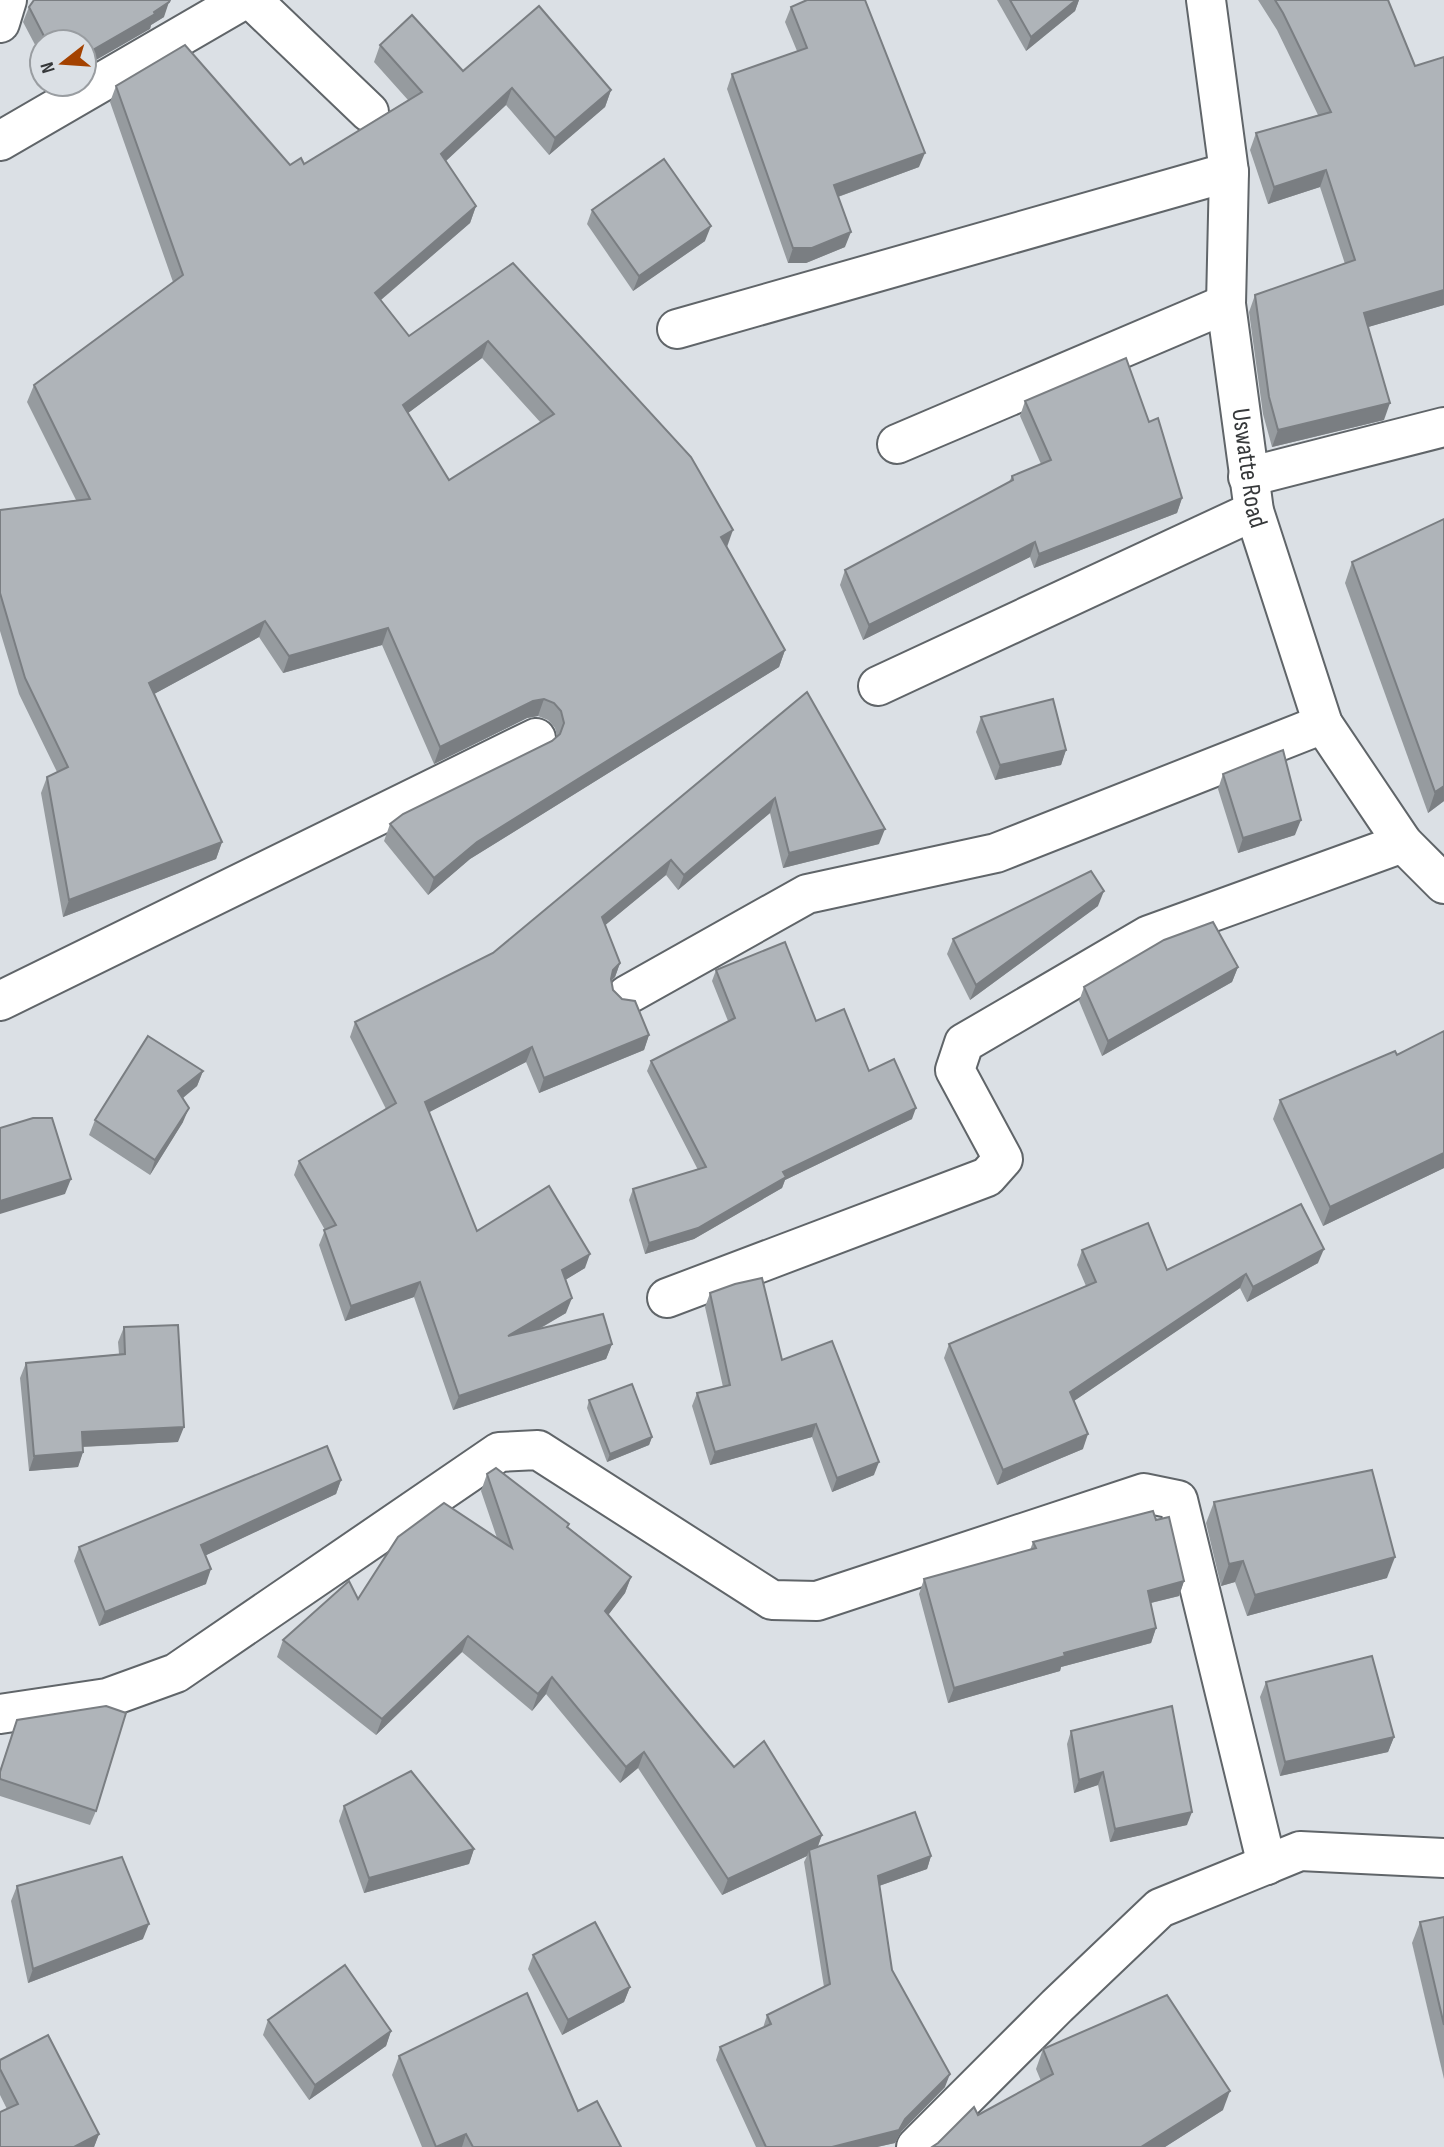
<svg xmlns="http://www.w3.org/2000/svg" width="1444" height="2147" font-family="'Sofia Sans Condensed',sans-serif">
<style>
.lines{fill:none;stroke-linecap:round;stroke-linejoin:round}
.minor-casing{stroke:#606569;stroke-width:42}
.tertiary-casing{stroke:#606569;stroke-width:42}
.minor{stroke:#fff;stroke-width:38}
.tertiary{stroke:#fff;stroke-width:38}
.wall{fill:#969b9f;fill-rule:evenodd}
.shaded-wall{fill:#7a7e82}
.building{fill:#afb4b9;stroke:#7a7e82;stroke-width:2;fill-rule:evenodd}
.labels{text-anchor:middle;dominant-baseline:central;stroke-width:5;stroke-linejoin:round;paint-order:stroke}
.street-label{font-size:26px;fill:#36383a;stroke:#dbe0e5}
</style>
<rect width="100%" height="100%" fill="#dbe0e5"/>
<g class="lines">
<g class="minor-casing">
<g id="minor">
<polyline points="252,0 369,112"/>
<path id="s1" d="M 1206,0 L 1229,172 L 1226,304 L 1254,511 L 1323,724 L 1403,843 L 1444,884"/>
<polyline points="0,141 243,0"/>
<polyline points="677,329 1229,172"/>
<polyline points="897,444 1226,304"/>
<polyline points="1248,477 1444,427"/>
<polyline points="878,686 1254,511"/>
<polyline points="627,995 807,894 996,853 1323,724"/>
<polyline points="0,1001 536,738"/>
<polyline points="667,1298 987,1177 1003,1159 955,1070 964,1043 1149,935 1403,843"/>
<polyline points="0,1714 107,1698 176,1673 499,1452 538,1450 772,1600 817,1601 1144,1493 1178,1500 1267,1865"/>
<polyline points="916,2147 1057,2006 1160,1908 1300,1851 1444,1858"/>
</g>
</g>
<g class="tertiary-casing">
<polyline id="tertiary" points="0,23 7,0"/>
</g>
<use href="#minor" class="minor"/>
<use href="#tertiary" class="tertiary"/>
</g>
<g class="wall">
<polygon points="997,0 1079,0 1075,11 1026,51"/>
<polygon points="1258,0 1388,0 1415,66 1444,57 1444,305 1368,327 1384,420 1272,447 1263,414 1249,312 1255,295 1345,264 1320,187 1268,204 1250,150 1256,133 1318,115 1277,30"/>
<polygon points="29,7 164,17 151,25 150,29 84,42 42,42 42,58 23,22"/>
<polygon points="791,7 919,167 838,197 845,247 806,263 788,263 727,89 732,74 797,51 785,22"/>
<path d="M 380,45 L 463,71 L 611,90 L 605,107 L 549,155 L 506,105 L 446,161 L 476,206 L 470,223 L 381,300 L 409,336 L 513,263 L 727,547 L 785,650 L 779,667 L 470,859 L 428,895 L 384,841 L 390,824 L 552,741 L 557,736 L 555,728 L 548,720 L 538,716 L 527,718 L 434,764 L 382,645 L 283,673 L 259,637 L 154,694 L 222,842 L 216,859 L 63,917 L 41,793 L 47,777 L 57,772 L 19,694 L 0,631 L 0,510 L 76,500 L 27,402 L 34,385 L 173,282 L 110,102 L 116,86 L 290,165 L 304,164 L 408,100 L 374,62 ZM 482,358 L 541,423 L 449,480 L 408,413 Z"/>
<polygon points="592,210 705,241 633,291 587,224"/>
<polygon points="1025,401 1149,422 1182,498 1177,513 1034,568 1030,557 863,640 840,585 845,570 1009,482 1012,476 1041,464 1020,416"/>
<polygon points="1352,562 1444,801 1428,813 1345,583"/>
<polygon points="807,692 879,844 783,868 770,813 678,890 666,875 605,925 620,963 615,977 611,981 613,990 649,1035 644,1050 539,1093 526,1062 429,1112 477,1231 585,1268 565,1280 566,1313 541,1328 612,1344 606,1359 453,1410 414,1297 345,1321 319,1245 325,1230 294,1175 299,1161 386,1109 350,1037 355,1022 493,953"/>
<polygon points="981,717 1066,750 1061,765 995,780 976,732"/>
<polygon points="1223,774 1295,835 1238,853 1218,789"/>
<polygon points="1098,906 970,1000 947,954 953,939"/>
<polygon points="1238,967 1232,982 1102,1056 1079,1001 1084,987"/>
<polygon points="716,970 816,1021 869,1071 912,1119 785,1180 782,1188 694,1239 645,1254 629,1200 633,1189 698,1170 647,1071 651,1061 728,1021 712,981"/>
<polygon points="1444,1031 1444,1168 1323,1226 1273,1119 1280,1100 1397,1055"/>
<polygon points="203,1071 197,1086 183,1098 183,1122 150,1175 89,1135 95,1120"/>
<polygon points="1082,1250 1167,1270 1318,1263 1247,1302 1240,1288 1074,1401 1083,1449 997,1485 944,1358 949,1344 1086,1286 1077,1265"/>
<polygon points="710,1293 782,1360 874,1475 832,1492 812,1437 710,1465 692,1406 697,1393 723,1387 705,1307"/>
<polygon points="124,1327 178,1442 83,1447 83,1452 78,1467 29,1471 20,1378 26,1363 119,1354 118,1342"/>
<polygon points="589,1400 652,1437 649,1445 607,1462 587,1408"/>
<polygon points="487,1474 568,1527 631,1577 625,1593 608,1615 734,1767 822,1835 818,1846 931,1856 927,1869 879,1886 892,1970 945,2087 901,2132 895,2143 877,2147 756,2147 716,2060 720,2047 763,2028 767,2015 824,1987 804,1862 807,1856 722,1895 638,1768 620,1783 546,1694 532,1711 462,1652 376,1735 277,1657 283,1640 358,1599 497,1538 481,1491"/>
<polygon points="341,1480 336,1494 206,1555 206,1584 99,1626 74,1561 79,1547"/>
<polygon points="1214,1502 1387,1578 1247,1616 1235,1582 1221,1586 1206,1523"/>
<polygon points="1156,1520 1184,1581 1179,1596 1151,1603 1156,1628 1151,1643 1061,1667 1060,1671 948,1703 919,1594 924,1579 1030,1550 1033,1542"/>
<polygon points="1266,1682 1394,1737 1388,1752 1280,1776 1260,1697"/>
<polygon points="17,1720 96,1811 90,1825 0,1796 0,1770"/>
<polygon points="1071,1731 1187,1825 1110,1842 1098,1785 1074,1793 1067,1744"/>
<polygon points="344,1806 474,1849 469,1864 364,1893 339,1821"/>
<polygon points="17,1886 143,1939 28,1983 11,1901"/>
<polygon points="1444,1917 1444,2079 1412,1943 1420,1922"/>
<polygon points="533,1955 630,1987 624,2002 562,2035 528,1969"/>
<polygon points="268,2020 391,2031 386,2046 309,2100 263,2035"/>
<polygon points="1043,2049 1223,2110 1165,2147 932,2147 978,2115 1041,2081 1036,2069"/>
<polygon points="399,2056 578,2111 621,2147 422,2147 392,2075"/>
<polygon points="0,2060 99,2134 94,2147 0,2147 7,2109 0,2095"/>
</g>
<g class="shaded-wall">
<polygon points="1076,0 1079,0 1075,11 1026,51 1031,37"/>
<polygon points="169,2 164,17 151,25 150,29 84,67 84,55"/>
<polygon points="512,88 506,105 435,171 441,154"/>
<polygon points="611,90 605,107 549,155 555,138"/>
<polygon points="925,153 919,167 829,200 834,185"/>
<polygon points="1326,170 1320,187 1268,204 1274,187"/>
<polygon points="476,206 470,223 369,310 375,293"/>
<polygon points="711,226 705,241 633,291 639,276"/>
<polygon points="851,232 845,247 806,263 788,263 793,248"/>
<polygon points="1444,290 1444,305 1358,330 1364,313"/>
<polygon points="488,341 482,358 396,422 403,405"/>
<polygon points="1390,403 1384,420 1272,447 1278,430"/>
<polygon points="1182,498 1177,513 1034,568 1039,554"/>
<polygon points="733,530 727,547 714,554 721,537"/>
<polygon points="1035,542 1030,557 863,640 869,625"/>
<polygon points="265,621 259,637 143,700 149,683"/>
<polygon points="388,628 382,645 283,673 289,656"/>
<polygon points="785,650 779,667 470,859 428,895 434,878 477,842"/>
<polygon points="544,699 538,716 527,718 434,764 440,747 533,701"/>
<polygon points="1066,750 1061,765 995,780 1000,765"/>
<polygon points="1444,786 1444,801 1428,813 1435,792"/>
<polygon points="775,798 770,813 678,890 684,875"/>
<polygon points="1301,820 1295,835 1238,853 1243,838"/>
<polygon points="885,829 879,844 783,868 789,853"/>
<polygon points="222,842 216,859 63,917 69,900"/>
<polygon points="671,860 666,875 597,932 602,917"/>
<polygon points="1104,891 1098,906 970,1000 976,985"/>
<polygon points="620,963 615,977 608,984 613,970"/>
<polygon points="1238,967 1232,982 1102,1056 1108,1041"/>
<polygon points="649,1035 644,1050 539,1093 544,1078"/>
<polygon points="532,1047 526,1062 420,1117 425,1102"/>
<polygon points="203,1071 197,1086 173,1106 178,1091"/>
<polygon points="189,1108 183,1122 150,1175 155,1160"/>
<polygon points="916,1108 912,1119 785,1180 782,1188 694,1239 645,1254 649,1243 783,1172"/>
<polygon points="1444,1153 1444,1168 1323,1226 1330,1207"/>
<polygon points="71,1179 65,1194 0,1214 0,1201"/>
<polygon points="1324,1249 1318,1263 1247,1302 1253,1287"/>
<polygon points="590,1254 585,1268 557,1285 562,1270"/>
<polygon points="1246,1274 1240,1288 1065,1407 1070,1392"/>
<polygon points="420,1282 414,1297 345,1321 351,1306"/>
<polygon points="572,1298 566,1313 502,1350 508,1336"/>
<polygon points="612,1344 606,1359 453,1410 459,1396"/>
<polygon points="816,1424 812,1437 710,1465 715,1452"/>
<polygon points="184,1427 178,1442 76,1447 82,1432"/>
<polygon points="1088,1434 1083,1449 997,1485 1003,1470"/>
<polygon points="652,1437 649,1445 607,1462 610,1454"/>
<polygon points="83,1452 78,1467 29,1471 34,1456"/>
<polygon points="879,1462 874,1475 832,1492 837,1478"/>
<polygon points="341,1480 336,1494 196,1560 201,1545"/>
<polygon points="1395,1557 1387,1578 1247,1616 1255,1595"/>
<polygon points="1243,1561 1235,1582 1221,1586 1229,1564"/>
<polygon points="211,1569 206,1584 99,1626 105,1612"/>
<polygon points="631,1577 625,1593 599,1627 605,1611"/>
<polygon points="1184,1581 1179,1596 1142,1605 1148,1591"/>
<polygon points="1156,1628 1151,1643 1061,1667 1060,1671 948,1703 954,1688 1064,1653"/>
<polygon points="468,1636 462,1652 376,1735 382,1719"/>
<polygon points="552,1677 546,1694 532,1711 538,1694"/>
<polygon points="1394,1737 1388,1752 1280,1776 1285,1762"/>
<polygon points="644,1752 638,1768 620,1783 626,1767"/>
<polygon points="1103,1772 1098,1785 1074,1793 1079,1780"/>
<polygon points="1192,1812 1187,1825 1110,1842 1115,1829"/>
<polygon points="822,1835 816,1851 809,1850 807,1856 722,1895 728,1879"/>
<polygon points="474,1849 469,1864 364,1893 369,1878"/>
<polygon points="931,1856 927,1869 873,1888 878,1876"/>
<polygon points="149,1924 143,1939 28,1983 33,1969"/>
<polygon points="630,1987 624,2002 562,2035 568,2020"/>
<polygon points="391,2031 386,2046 309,2100 315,2085"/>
<polygon points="950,2074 945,2087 901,2132 895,2143 877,2147 832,2147"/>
<polygon points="1230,2091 1223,2110 1165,2147 1141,2147"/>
<polygon points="99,2134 94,2147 74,2147"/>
<polygon points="466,2134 462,2147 438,2147"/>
</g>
<g class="building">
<polygon points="34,0 170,0 169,2 154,12 155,14 84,55 84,42 47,42 29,7"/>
<polygon points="807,0 865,0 925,153 834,185 851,232 812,248 793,248 732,74 807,48 791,7"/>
<polygon points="1010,0 1076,0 1031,37"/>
<polygon points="1275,0 1388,0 1415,66 1444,57 1444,290 1364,313 1390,403 1278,430 1269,397 1255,295 1355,260 1326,170 1274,187 1256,133 1331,112 1283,13"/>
<path d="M 539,6 L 611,90 L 555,138 L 512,88 L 441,154 L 476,206 L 375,293 L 409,336 L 513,263 L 691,457 L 733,530 L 721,537 L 785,650 L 477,842 L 434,878 L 390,824 L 403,814 L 552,741 L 560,734 L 564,723 L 561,711 L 554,703 L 544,699 L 533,701 L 440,747 L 388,628 L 289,656 L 265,621 L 149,683 L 222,842 L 69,900 L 47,777 L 68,767 L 25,678 L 0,593 L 0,510 L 90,499 L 34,385 L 183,275 L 116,86 L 185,45 L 290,165 L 301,158 L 304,164 L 422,92 L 380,45 L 412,15 L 463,71 ZM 488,341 L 554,414 L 449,480 L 403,405 Z"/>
<polygon points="664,159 711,226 639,276 592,210"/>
<polygon points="1126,358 1149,422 1158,418 1182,498 1039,554 1035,542 869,625 845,570 1013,480 1012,476 1051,460 1025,401"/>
<polygon points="1444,519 1444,786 1435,792 1352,562"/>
<polygon points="807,692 885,829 789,853 775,798 684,875 671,860 602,917 620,963 613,970 611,979 613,990 622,999 635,1001 649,1035 544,1078 532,1047 425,1102 477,1231 549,1186 590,1254 562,1270 572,1298 508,1336 603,1314 612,1344 459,1396 420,1282 351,1306 324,1230 336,1225 299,1161 396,1103 355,1022 493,953"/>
<polygon points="1053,699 1066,750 1000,765 981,717"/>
<polygon points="1283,750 1301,820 1243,838 1223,774"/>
<polygon points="1091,871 1104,891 976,985 953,939"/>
<polygon points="1213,922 1238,967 1108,1041 1084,987 1164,940"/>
<polygon points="785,942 816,1021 844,1009 869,1071 894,1059 916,1108 783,1172 786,1177 698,1228 649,1243 633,1189 706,1167 651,1061 735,1018 716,970"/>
<polygon points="1444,1031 1444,1153 1330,1207 1280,1100 1395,1051 1397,1055"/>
<polygon points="148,1036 203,1071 178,1091 189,1108 155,1160 95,1120"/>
<polygon points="33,1118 52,1118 71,1179 0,1201 0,1128"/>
<polygon points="1301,1204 1324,1249 1253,1287 1246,1274 1070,1392 1088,1434 1003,1470 949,1344 1096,1282 1082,1250 1148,1223 1167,1270"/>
<polygon points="762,1278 782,1360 832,1341 879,1462 837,1478 816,1424 715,1452 697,1393 730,1385 710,1293 735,1284"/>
<polygon points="178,1325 184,1427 82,1432 83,1452 34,1456 26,1363 125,1354 124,1327"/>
<polygon points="632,1384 652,1437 610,1454 589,1400"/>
<polygon points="327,1446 341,1480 201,1545 211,1569 105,1612 79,1547"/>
<polygon points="496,1468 569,1524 567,1527 631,1577 605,1611 734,1767 764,1741 822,1835 728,1879 644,1752 626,1767 552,1677 538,1694 468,1636 382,1719 283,1640 349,1581 358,1599 398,1537 444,1503 512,1548 487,1474"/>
<polygon points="1372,1470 1395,1557 1255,1595 1243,1561 1229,1564 1214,1502"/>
<polygon points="1153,1511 1156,1520 1169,1517 1184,1581 1148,1591 1156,1628 1064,1653 1065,1656 954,1688 924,1579 1036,1548 1033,1542"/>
<polygon points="1372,1656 1394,1737 1285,1762 1266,1682"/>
<polygon points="106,1706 126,1713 96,1811 0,1779 0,1772 17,1720"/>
<polygon points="1172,1706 1192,1812 1115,1829 1103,1772 1079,1780 1071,1731"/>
<polygon points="411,1771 474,1849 369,1878 344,1806"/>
<polygon points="915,1812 931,1856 878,1876 892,1970 950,2074 905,2119 899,2130 832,2147 766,2147 720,2047 771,2024 767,2015 830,1984 809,1850"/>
<polygon points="122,1857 149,1924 33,1969 17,1886"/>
<polygon points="1444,1917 1444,2025 1420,1922"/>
<polygon points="595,1922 630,1987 568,2020 533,1955"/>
<polygon points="345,1965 391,2031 315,2085 268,2020"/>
<polygon points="527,1993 578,2111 597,2101 621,2147 473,2147 466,2134 436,2147 399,2056"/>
<polygon points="1167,1995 1230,2091 1141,2147 932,2147 938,2143 974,2107 978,2115 1053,2074 1043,2049"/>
<polygon points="48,2035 99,2134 74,2147 0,2147 0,2112 18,2104 0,2069 0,2060"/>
</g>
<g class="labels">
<g class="street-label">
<text stroke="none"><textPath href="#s1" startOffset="471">Uswatte Road</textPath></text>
</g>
</g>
<g transform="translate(63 63) rotate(253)"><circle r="33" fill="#dbe0e5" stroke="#999da1" stroke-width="2"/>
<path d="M0-5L12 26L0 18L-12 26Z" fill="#a44200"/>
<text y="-10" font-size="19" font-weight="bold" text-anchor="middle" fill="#36383a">N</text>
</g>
</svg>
